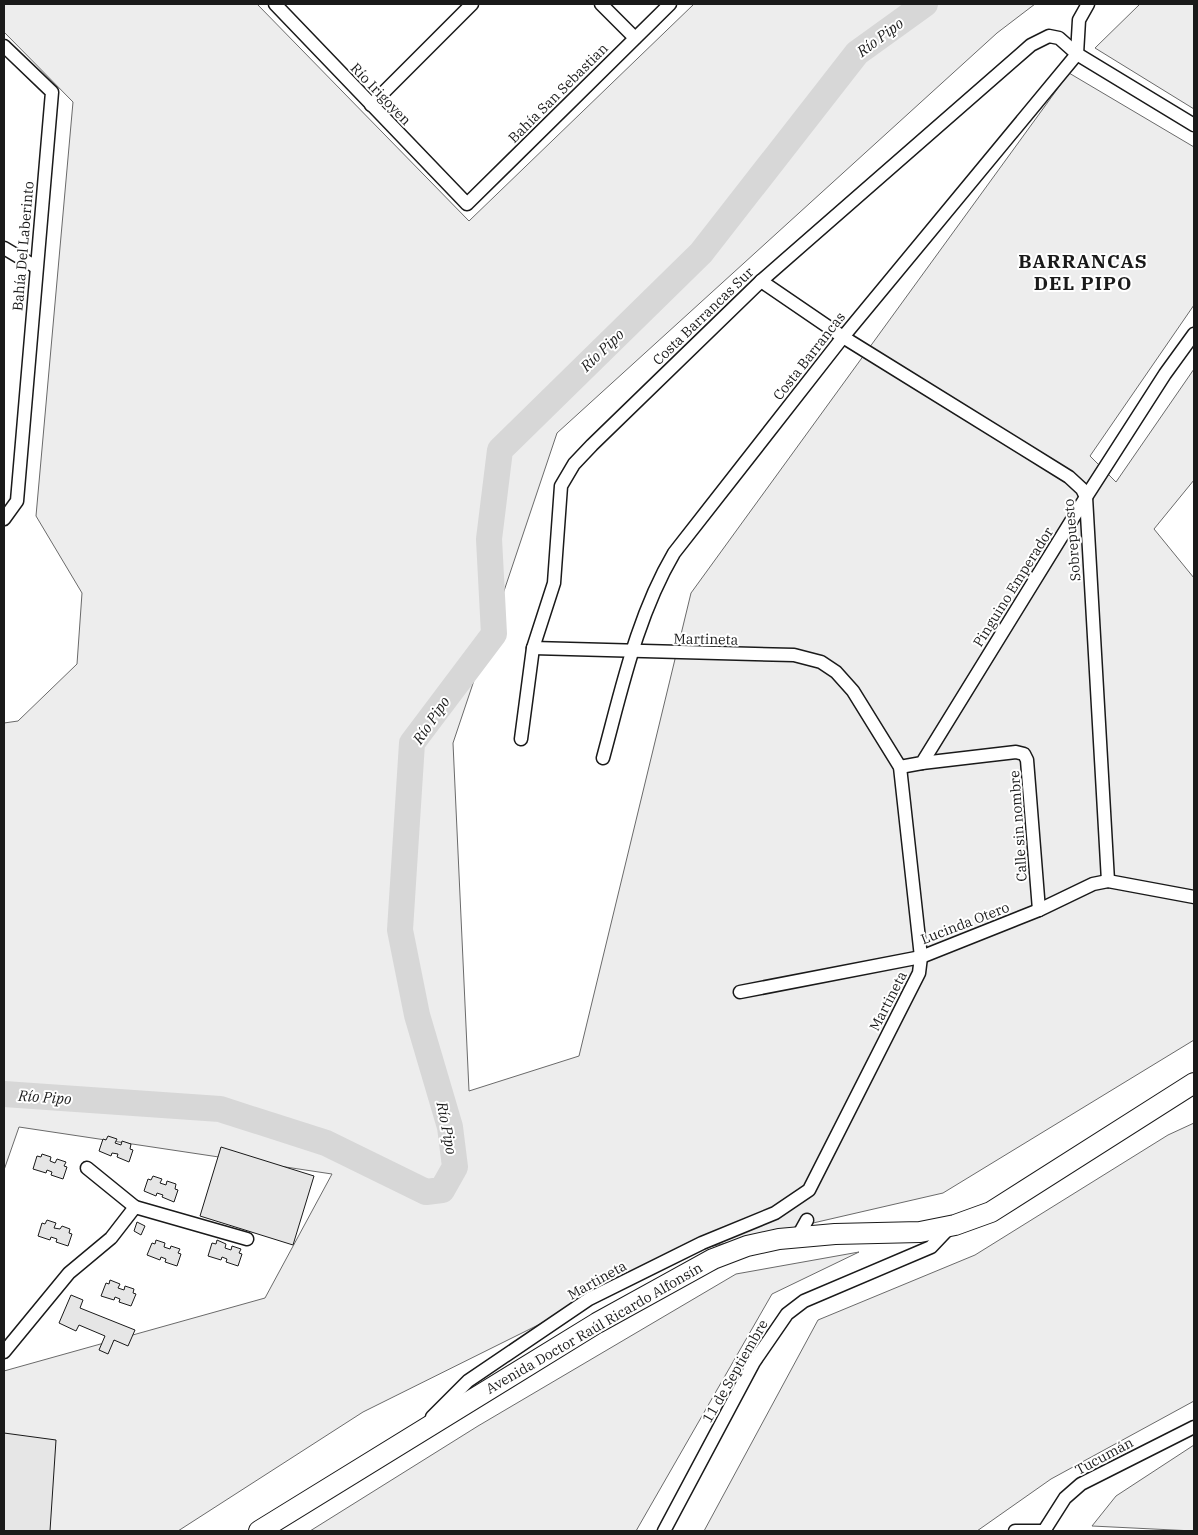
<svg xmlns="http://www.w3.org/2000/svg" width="1198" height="1535" font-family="'IBM Plex Serif',serif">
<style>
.built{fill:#ededed;stroke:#6a6a6a}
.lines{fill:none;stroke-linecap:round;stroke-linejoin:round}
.river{stroke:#d7d7d7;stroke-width:26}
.building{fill:#e6e6e6;stroke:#1a1a1a}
.minor-casing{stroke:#1a1a1a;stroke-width:15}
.primary-casing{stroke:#1a1a1a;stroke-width:22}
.minor{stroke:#fff;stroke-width:12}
.primary{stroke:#fff;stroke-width:20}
.labels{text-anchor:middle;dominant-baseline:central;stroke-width:4;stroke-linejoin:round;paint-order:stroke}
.street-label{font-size:14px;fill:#1a1a1a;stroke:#fff}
.water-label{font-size:15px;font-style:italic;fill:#1a1a1a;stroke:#fff}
.district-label{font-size:19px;font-weight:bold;letter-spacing:1px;fill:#1a1a1a;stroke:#fff}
</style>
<rect width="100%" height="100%" fill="#fff"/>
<g class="built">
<polygon points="4,4 257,4 469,221 694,4 1035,4 997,33 557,433 453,743 469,1091 579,1056 691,593 1069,73 1194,147 1194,305 1090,456 1116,482 1194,369 1194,480 1154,529 1194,578 1194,1040 943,1193 683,1253 363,1412 178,1531 4,1531 4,1371 265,1298 332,1174 19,1127 4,1170 4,723 18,721 77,664 82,593 36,516 73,102 4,32"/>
<polygon points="1140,4 1194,4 1194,109 1095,48"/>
<polygon points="1194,1123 1194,1401 1051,1479 977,1531 704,1531 818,1320 975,1255 1168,1135"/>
<polygon points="859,1252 772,1294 636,1531 310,1531 478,1426 736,1274"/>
<polygon points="1194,1445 1194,1531 1092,1526 1116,1496"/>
</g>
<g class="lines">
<polyline class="river" points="4,1094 220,1109 326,1143 426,1192 442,1190 455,1167 450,1127 417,1015 400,930 412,743 494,634 489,539 500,450 701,253 857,53 925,4"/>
</g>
<g class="building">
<polygon points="108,1136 117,1139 115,1143 121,1145 122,1141 131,1144 130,1149 133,1150 129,1162 117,1157 118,1154 112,1153 111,1156 99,1151 103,1139 106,1140"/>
<polygon points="221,1147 314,1176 293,1245 200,1216"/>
<polygon points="42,1154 51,1157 50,1161 55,1163 57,1159 66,1162 64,1166 67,1167 63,1179 51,1175 52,1172 47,1170 46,1173 33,1169 37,1156 41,1157"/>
<polygon points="153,1176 162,1179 160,1183 166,1185 167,1181 176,1184 175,1189 178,1190 174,1202 162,1197 163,1195 157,1193 156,1196 144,1191 148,1179 151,1180"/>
<polygon points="47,1220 56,1223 54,1228 60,1229 62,1226 70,1229 69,1233 72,1234 68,1246 56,1242 57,1239 51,1237 50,1240 38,1236 42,1223 45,1224"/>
<polygon points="137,1222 145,1226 141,1235 134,1231"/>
<polygon points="156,1240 165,1243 164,1247 170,1249 171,1246 180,1249 178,1253 181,1254 177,1266 165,1262 166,1259 161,1257 160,1260 147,1255 152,1243 155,1244"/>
<polygon points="217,1240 226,1244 225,1248 231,1250 232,1246 241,1249 239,1253 242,1254 238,1266 226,1262 227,1259 222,1257 221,1260 208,1256 212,1243 216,1244"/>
<polygon points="110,1280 120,1284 118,1288 124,1290 125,1286 134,1289 133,1293 136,1294 131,1306 119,1302 120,1299 115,1297 114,1300 101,1296 106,1283 109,1284"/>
<polygon points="71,1295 83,1300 80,1308 135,1330 128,1346 114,1340 108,1354 99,1350 105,1336 79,1325 76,1331 59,1323"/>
<polygon points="4,1433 56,1440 50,1531 4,1531"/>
</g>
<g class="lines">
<g class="minor-casing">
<g id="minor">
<polyline points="275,4 467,204 670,4"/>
<polyline points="601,4 635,38"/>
<polyline points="4,46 52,92 17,501 4,519"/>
<polyline points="371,105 472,4"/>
<polyline points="4,248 36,267"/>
<polyline points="761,281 843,337 1069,477 1082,489 1086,497 1108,881"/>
<polyline points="521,739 533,648 554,583 561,486 574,464 592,445 761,281 1031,45 1049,36 1059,38 1077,54 1194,125"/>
<path d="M 603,758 C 622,688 637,616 674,553 L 843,337 L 1077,54 L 1079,20 L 1088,4"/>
<polyline points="922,763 1016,752 1024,754 1027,760 1039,910"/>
<polyline points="900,767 922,763 1086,497 1165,374 1194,334"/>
<polyline points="740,992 921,957 1039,910 1093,884 1108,881 1194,897"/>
<polyline points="87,1168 135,1207"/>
<polyline points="797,1238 807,1220"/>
<polyline points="4,1352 69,1273 111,1238 135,1207 247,1239"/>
<polyline points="432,1417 468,1381 589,1299 702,1243 775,1213 809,1190 919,973 921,957 900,767 853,691 836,672 821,662 794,655 533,648"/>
<polyline points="664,1531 754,1362 787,1314 804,1301 931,1247 950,1227"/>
<polyline points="1015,1531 1046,1531"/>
<polyline points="1044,1531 1065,1498 1081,1484 1194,1427"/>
</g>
</g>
<g class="primary-casing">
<polyline id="primary" points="259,1531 597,1323 713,1259 747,1246 779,1239 835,1234 920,1232 955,1225 991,1212 1194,1083"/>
</g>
<use href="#minor" class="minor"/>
<use href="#primary" class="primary"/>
</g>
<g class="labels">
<g class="street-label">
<text transform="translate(558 93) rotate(-45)">Bahía San Sebastian</text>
<text transform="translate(381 94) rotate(46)">Río Irigoyen</text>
<text transform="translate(23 246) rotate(-85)">Bahía Del Laberinto</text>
<text transform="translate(703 316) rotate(-44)">Costa Barrancas Sur</text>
<text transform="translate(809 356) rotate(-52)">Costa Barrancas</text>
<text transform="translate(1072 540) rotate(-95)">Sobrepuesto</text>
<text transform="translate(1013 587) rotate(-58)">Pinguino Emperador</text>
<text transform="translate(706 639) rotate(1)">Martineta</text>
<text transform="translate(1018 826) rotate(-94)">Calle sin nombre</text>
<text transform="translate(965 923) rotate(-21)">Lucinda Otero</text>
<text transform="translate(888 1001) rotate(-63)">Martineta</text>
<text transform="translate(597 1280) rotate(-29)">Martineta</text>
<text transform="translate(594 1328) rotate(-30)">Avenida Doctor Raúl Ricardo Alfonsín</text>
<text transform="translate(735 1371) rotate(-60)">11 de Septiembre</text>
<text transform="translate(1104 1456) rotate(-28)">Tucumán</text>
</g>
<g class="water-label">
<text transform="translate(880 37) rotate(-37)">Río Pipo</text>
<text transform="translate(602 350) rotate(-44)">Río Pipo</text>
<text transform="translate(431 720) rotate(-56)">Río Pipo</text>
<text transform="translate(45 1097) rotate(4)">Río Pipo</text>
<text transform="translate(447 1128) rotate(79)">Río Pipo</text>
</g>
<g class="district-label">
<text x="1083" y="261">BARRANCAS<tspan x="1083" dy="22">DEL PIPO</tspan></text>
</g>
</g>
<rect width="1198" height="1535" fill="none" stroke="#1a1a1a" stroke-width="10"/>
</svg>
